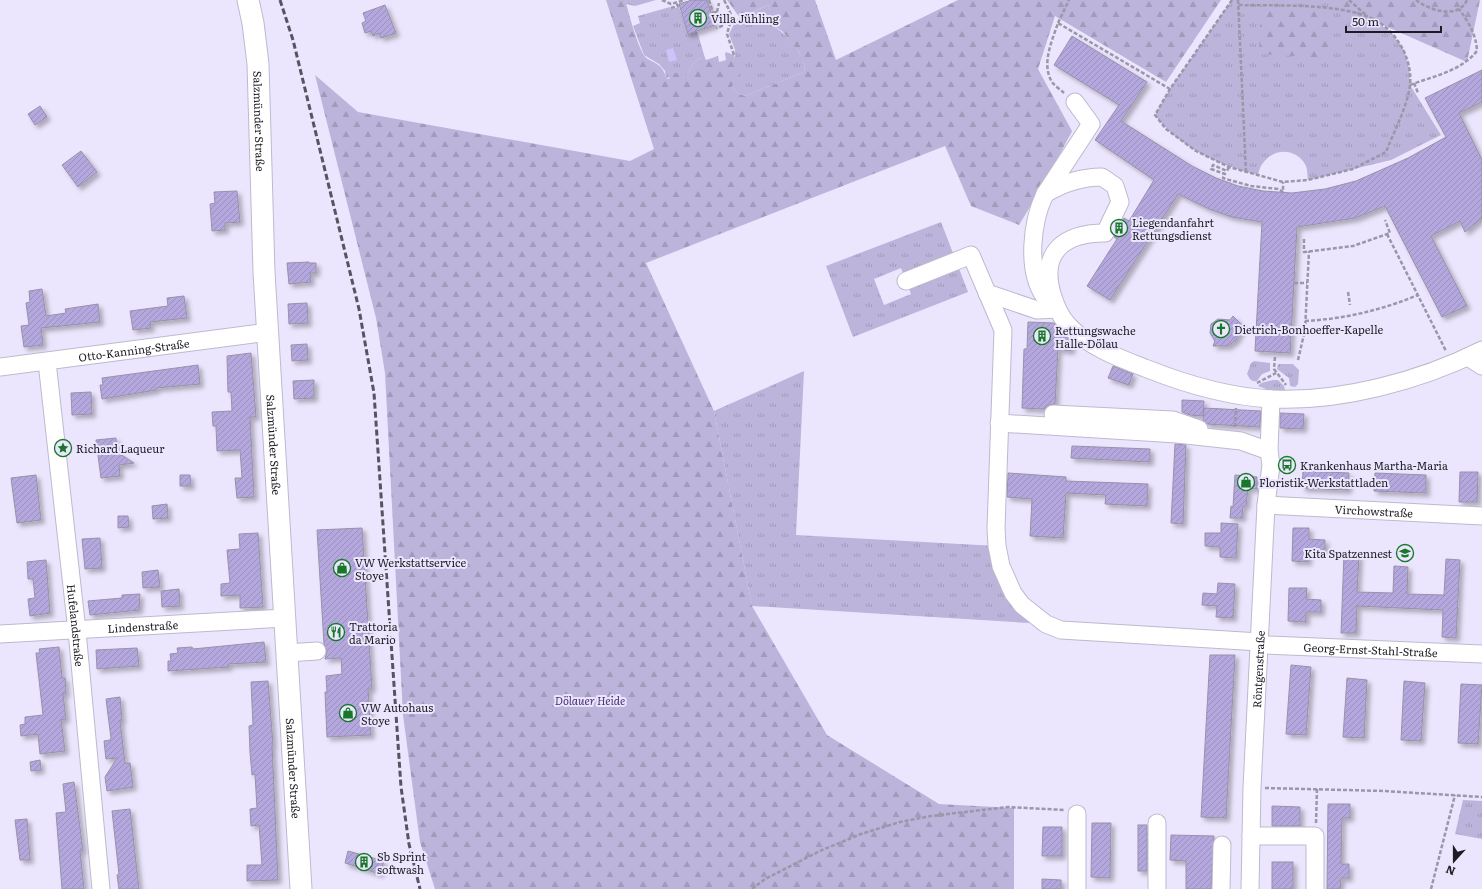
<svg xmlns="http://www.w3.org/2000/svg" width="1482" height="889" font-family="Literata,serif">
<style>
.grass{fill:url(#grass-tufts);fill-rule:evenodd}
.forest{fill:url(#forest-firs)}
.water{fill:#cfc2fa}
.building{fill:url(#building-hatch);stroke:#9792a7;filter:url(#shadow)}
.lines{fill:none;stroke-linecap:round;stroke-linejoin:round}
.minor-casing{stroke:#beb9ce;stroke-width:19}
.major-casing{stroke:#beb9ce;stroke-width:23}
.path{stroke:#9a97a8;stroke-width:2.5;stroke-dasharray:4 2;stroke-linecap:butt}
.minor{stroke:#fff;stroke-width:17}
.major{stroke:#fff;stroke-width:21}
.rail{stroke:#565460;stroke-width:3;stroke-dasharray:6 3;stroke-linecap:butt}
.labels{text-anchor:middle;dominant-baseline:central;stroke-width:4;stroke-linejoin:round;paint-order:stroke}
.poi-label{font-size:11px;fill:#1d1c23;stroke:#ebe6fd;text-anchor:start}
.street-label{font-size:11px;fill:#1d1c23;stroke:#ebe6fd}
.park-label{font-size:11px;font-style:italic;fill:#473173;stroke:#ebe6fd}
</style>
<defs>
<pattern id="grass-tufts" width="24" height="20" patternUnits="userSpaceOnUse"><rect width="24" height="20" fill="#bcb4da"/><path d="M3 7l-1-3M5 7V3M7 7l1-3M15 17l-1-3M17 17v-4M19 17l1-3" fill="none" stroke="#a19abb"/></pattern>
<pattern id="forest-firs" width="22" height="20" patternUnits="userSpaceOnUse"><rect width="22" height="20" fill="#bcb4da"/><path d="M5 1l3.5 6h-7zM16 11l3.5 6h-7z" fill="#a19abb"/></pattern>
<pattern id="building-hatch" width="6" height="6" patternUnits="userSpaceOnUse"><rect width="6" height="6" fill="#b4a7dd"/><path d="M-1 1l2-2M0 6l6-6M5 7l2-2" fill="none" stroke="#9a8fbd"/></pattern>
<filter id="shadow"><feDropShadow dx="3.5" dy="3.5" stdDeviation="2" flood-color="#0004"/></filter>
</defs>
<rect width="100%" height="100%" fill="#ebe6fd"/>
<g class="grass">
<polygon points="625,0 656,0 635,6 626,4"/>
<path d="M 1232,0 L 1349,0 L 1367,16 L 1391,32 L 1404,50 L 1409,68 L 1410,85 L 1441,135 L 1391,160 L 1308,180 C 1307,175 1308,169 1305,164 C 1295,148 1274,148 1263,163 C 1260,166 1259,171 1258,175 C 1219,165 1180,148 1155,115 L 1170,89 Z"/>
<path d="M 768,5 L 770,10 L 772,25 C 782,31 792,41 799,52 C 802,56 801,61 805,65 L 804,72 L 745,96 L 737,93 L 732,87 L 738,73 L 735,61 L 735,50 L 729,34 L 736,20 Z"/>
<path d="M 670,7 L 671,9 L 679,7 L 688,34 L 697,31 L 705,58 C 692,58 694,66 687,75 L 666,78 L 665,71 L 659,64 L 644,55 L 633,26 L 640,23 L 638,16 Z"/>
<path d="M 941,222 L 968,292 L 853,337 L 826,266 ZM 901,268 L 911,294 L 884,305 L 874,279 Z"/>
<path d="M 1254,361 L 1270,363 L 1270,371 L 1262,374 L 1257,381 C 1251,382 1250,379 1247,374 L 1251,363 Z"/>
<polygon points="1278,364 1293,364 1299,370 1298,384 1295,387 1290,386 1289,378 1277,369"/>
<polygon points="804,371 796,535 997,546 1001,566 1046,624 752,606 714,411"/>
<polygon points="1273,380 1278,380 1284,386 1285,390 1272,391 1258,386 1261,383"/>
<polygon points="1463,800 1482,801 1482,839 1455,834"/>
</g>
<g class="forest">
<path d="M 606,0 L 625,0 C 630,17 635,38 643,54 C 649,64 662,60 666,78 L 669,79 L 672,74 L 681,72 L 684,75 L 687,75 C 694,66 692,58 705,58 L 706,60 L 718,56 L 719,62 L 726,60 L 725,54 L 726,52 L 734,55 L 739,73 L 732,87 L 737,93 L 745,96 L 804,72 L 805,65 L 801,60 L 800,53 L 782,31 L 772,25 L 767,19 L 770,10 L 768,5 L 740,18 L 727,0 L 815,0 L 836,60 L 958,0 L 1221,0 L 1166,82 L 1055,16 L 1038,69 L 1072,131 L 1048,177 L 1019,225 L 971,206 L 945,146 L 646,263 L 714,411 L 752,606 L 827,735 L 939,804 L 1014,808 L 1014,889 L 435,889 L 420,842 L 403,715 L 385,373 L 376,318 L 315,75 L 358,112 L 630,161 L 654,149 Z"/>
<polygon points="1326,0 1480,0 1467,62"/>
<polygon points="1261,6 1331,10 1330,58 1259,54"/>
</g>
<polygon class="water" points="673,48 677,60 669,62 666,50"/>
<g class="building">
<polygon points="692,0 707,0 715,25 688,34 679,4"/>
<polygon points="385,5 396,33 381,38 379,33 373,36 371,31 365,33 362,23 366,21 363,13"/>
<polygon points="1072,36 1147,82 1121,121 1192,166 1216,178 1238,186 1263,191 1292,193 1325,189 1356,181 1408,158 1446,137 1425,98 1482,70 1482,102 1459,113 1482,160 1482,218 1465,232 1460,221 1431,236 1467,306 1442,317 1385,206 1355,218 1297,227 1290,353 1255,351 1262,222 1232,217 1209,209 1178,194 1110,300 1087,286 1117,239 1114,237 1124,218 1129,221 1154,180 1095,140 1119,105 1054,65"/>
<polygon points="40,106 47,117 35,125 28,114"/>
<polygon points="81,151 97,172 78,187 62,165"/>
<polygon points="237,191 240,222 225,223 225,230 212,231 210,204 215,203 214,192"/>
<polygon points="309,262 309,263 316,263 316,273 310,273 311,282 289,284 287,263"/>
<polygon points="42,289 46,316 66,313 65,309 98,304 100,322 41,328 43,345 24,347 21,326 29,325 26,303 30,302 29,291"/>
<polygon points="184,296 187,318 150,322 151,328 133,330 130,311 168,306 167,298"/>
<polygon points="307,303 308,323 289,324 288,304"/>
<polygon points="1233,316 1243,326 1236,340 1228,346 1213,346 1215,341 1210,333 1211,324 1218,319 1230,320"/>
<polygon points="1028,322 1054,323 1057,328 1057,334 1064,335 1072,342 1071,351 1058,349 1055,404 1049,405 1044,409 1022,408 1024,349 1027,349"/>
<polygon points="307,344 308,360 292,361 291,345"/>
<polygon points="251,353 256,417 250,417 254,497 237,498 235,478 242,478 240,450 217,451 216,426 213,426 212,412 232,411 231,392 228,392 227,356"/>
<polygon points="198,365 200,384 156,388 156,390 102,399 100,385 103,385 102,378"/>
<polygon points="1113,366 1133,374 1129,385 1108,378"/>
<polygon points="314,380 314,398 294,399 293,381"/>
<polygon points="91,392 92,414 72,415 71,393"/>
<polygon points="1182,400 1204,401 1203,416 1190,415 1182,412"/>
<polygon points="1204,408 1261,411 1260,427 1207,424 1203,420"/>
<polygon points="1280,413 1304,414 1303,429 1280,428"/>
<polygon points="116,438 117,452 134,463 119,465 120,476 101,478 96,440"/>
<polygon points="1175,444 1186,445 1183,524 1171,523"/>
<polygon points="1072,446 1150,449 1150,462 1071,458"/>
<polygon points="1303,471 1349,473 1348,490 1302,488"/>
<polygon points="1460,472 1478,472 1477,502 1459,502"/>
<polygon points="1008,473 1066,477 1066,481 1148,484 1147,506 1105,504 1106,495 1066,493 1063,538 1030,536 1032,499 1007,497"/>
<polygon points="1375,473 1426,475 1426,493 1374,491"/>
<polygon points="36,475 41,520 17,523 11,478"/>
<polygon points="180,475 190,475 191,486 180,486"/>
<polygon points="1235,475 1257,477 1257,489 1248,488 1246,506 1243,506 1242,518 1230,518 1231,506 1233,507"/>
<polygon points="167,504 168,518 153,519 152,506"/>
<polygon points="118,516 128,516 129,527 118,528"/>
<polygon points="1221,523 1238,524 1236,558 1220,557 1220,547 1205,546 1205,533 1221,533"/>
<polygon points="362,528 372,689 368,689 371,735 327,737 325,692 327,692 326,676 342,674 341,658 325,659 327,651 324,644 317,530"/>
<polygon points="1293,528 1309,528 1309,539 1325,540 1325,552 1308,551 1308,562 1292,561"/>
<polygon points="258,533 263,607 240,608 240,595 221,596 221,584 230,583 227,550 240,549 239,534"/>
<polygon points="100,538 102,568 85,569 82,539"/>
<polygon points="1344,554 1359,555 1357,592 1393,593 1394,566 1408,567 1407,594 1444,595 1446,559 1460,560 1456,638 1442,637 1443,610 1357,606 1356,633 1341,633"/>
<polygon points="46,560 50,613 30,616 28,599 35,598 33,579 28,579 27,562"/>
<polygon points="158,570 160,587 143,588 142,572"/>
<polygon points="1218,583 1235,584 1233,618 1216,617 1217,606 1202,605 1203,593 1217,594"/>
<polygon points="1289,588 1307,588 1306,599 1321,600 1321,612 1306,612 1306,622 1288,621"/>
<polygon points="179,589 180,606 162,607 161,591"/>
<polygon points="140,594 139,610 90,615 88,601 122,598 122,595"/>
<polygon points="264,642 266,662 228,664 229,667 168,671 168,661 171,661 170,654 178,653 177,648 192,647 193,649"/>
<polygon points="59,647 62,678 65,678 66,694 63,694 66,719 61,720 65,751 40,754 38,734 21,736 20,725 25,724 25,717 43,715 36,653 40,653 39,649"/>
<polygon points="137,648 139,666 97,669 96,650"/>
<polygon points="1210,655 1235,655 1226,818 1201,817"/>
<polygon points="1291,665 1311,667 1306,735 1286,734"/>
<polygon points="1347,678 1367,680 1364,738 1343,737"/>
<polygon points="268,681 273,745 272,745 278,880 247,881 247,865 262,865 259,825 251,826 250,809 257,808 255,774 252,775 250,752 249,726 253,725 251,682"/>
<polygon points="1404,681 1425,683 1421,741 1401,740"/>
<polygon points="1461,684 1482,685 1478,744 1458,743"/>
<polygon points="120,697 122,721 120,721 125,763 130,763 133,787 107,791 105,777 117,758 106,759 104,741 110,740 111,738 106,699"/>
<polygon points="40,760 41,770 31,771 30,762"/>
<polygon points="74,782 83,851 80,851 84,889 62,889 56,813 66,812 63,784"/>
<polygon points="1328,804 1350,804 1350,818 1342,818 1341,864 1349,864 1349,878 1341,878 1340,889 1327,889"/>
<polygon points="1272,806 1300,807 1300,826 1272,826"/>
<polygon points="130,809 139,889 119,889 117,875 119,874 112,811"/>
<polygon points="27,819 30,860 20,860 15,820"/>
<polygon points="1092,823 1111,823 1110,878 1091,877"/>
<rect x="1138" y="825" width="9" height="46"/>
<polygon points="1043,827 1062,827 1062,856 1042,856"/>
<polygon points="1171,835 1214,836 1211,889 1186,889 1186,861 1170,860"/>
<polygon points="348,851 384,861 380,874 345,863"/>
<rect x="1272" y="862" width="21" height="27"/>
<polygon points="1042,879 1061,880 1061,889 1042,889"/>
</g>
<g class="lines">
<g class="minor-casing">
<g id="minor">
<path d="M 1045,194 C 1063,183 1081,177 1102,177 L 1115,186 L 1120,202 L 1105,233 C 1064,233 1040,252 1052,294 C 1056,306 1060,317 1069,326 C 1089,347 1119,358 1145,368 C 1185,384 1229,397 1272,399 C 1341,402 1420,381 1482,350"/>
<path id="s1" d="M 906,281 L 971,255 L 1003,330 L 996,528 L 997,546 L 1001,566 L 1013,593 L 1022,605 L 1046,624 L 1061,630 L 1260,642 L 1267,645 L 1482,654"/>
<polyline points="987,293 1037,310 1057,309"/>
<path d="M 1044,296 C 1026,269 1032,221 1045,194 L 1091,124 L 1075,102"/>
<polyline points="1468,357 1482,366"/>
<path id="s2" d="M 47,362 L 77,631 L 101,889"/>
<path id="s3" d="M 0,367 L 268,332"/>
<polyline points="1053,414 1173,420 1199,429"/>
<polyline points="999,423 1177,434 1241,441 1269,451"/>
<path id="s4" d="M 1266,505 L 1482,516"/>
<path id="s5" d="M 0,634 L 285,618"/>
<polyline points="287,653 317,651"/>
<polyline points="1251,836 1315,836 1315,889"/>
<polyline points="1077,889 1077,814"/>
<polyline points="1157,889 1157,823"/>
<polyline points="1221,889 1222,845"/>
<path id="s6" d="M 1250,889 L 1252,788 L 1266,505 L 1271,465 L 1269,451 L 1271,399"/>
</g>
</g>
<g class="major-casing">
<g id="major">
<path id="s7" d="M 248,0 L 253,23 L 258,64 L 264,272 L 301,889"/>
</g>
</g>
<g class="path">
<polyline points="662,0 671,4 685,0"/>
<polyline points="709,0 715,19 714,19"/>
<path d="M 724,0 C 734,19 732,15 727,34 L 734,55"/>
<path d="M 1232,0 L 1170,89 L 1155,115 L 1166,129 L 1196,151 L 1229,167 L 1283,182 L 1308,180 L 1353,169 L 1386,152 C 1394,131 1407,108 1410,85 C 1413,56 1393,25 1366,16 C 1330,3 1276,6 1238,5"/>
<polyline points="1238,0 1246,172"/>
<polyline points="1349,0 1367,16"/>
<path d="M 1416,0 C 1429,10 1458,20 1467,0"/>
<polyline points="671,8 678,6 676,3"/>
<polyline points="717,12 719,3"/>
<polyline points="713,13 717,12 722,26 716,28"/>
<polyline points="1058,23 1069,0"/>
<polyline points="1414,83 1418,93"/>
<path d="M 1410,85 C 1433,76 1460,72 1477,51 C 1476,34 1469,23 1459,9"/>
<path d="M 1064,93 C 1061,90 1055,86 1052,82 C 1041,64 1052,41 1058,23 L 1170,89"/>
<polyline points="1229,167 1227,171 1213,165 1211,169 1225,174 1223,178 1226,179 1251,186 1278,189 1283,192 1283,182"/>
<polyline points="1387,234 1446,351"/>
<polyline points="1304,239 1304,252 1353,246 1390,233 1385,220"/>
<polyline points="1294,283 1307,283"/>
<polyline points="1348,292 1350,305"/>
<path d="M 1305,321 C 1344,319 1382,310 1418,295"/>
<polyline points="1291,329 1305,330"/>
<polyline points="1275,357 1274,369 1286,385"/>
<polyline points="1298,360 1305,330 1309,251"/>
<polyline points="1257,383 1276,373"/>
<polyline points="1235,427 1236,408"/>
<polyline points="1265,788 1384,791 1482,797"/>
<polyline points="1316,823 1317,789"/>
<polyline points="752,889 765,879 822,850 861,834 900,822 931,816 1008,807 1065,810"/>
<polyline points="1431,889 1455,795"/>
</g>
<use href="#minor" class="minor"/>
<use href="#major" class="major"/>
<polyline class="rail" points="280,0 293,40 359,309 374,393 401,787 409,844 420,889"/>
</g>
<defs>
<g id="building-ring" transform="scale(0.9)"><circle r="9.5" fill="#ebe6fd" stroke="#187829" stroke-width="1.5"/><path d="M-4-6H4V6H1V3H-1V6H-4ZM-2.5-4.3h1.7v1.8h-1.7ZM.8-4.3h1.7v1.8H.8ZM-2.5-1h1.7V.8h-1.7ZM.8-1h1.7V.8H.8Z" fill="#187829"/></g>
<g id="church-ring" transform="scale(0.9)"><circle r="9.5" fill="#ebe6fd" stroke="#187829" stroke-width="1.5"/><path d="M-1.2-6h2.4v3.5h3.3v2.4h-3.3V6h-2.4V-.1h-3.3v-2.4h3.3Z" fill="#187829"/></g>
<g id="sight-ring" transform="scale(0.9)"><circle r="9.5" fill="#ebe6fd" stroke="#187829" stroke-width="1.5"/><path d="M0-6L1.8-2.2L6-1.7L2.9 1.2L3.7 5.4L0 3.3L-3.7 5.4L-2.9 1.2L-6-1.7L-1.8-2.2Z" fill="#187829"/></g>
<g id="bus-ring" transform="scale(0.9)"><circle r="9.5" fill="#ebe6fd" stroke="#187829" stroke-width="1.5"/><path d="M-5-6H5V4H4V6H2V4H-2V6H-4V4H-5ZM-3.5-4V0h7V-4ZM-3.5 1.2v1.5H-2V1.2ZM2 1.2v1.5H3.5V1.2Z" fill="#187829"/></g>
<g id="shop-ring" transform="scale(0.9)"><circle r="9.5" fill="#ebe6fd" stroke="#187829" stroke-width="1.5"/><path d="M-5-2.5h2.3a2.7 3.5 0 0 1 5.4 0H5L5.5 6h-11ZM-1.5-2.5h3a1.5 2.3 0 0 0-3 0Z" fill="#187829"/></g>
<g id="school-ring" transform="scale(0.9)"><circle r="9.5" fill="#ebe6fd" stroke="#187829" stroke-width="1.5"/><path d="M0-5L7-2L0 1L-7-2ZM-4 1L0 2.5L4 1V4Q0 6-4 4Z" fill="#187829"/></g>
<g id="restaurant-ring" transform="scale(0.9)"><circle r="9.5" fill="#ebe6fd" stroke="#187829" stroke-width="1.5"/><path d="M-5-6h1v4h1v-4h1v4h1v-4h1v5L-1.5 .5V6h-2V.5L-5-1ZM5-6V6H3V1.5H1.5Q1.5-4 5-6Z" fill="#187829"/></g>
</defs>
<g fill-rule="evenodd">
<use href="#building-ring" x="698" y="18"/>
<use href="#building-ring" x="1119" y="228"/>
<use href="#church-ring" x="1221" y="329"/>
<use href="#building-ring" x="1042" y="336"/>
<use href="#sight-ring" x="63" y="448"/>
<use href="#bus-ring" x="1287" y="465"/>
<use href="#shop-ring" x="1246" y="482"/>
<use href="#school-ring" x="1405" y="553"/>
<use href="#shop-ring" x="342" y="568"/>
<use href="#restaurant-ring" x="336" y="632"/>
<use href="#shop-ring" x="348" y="713"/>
<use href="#building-ring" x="364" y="862"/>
</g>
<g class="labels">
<g class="poi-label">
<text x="711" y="18">Villa Jühling</text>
<text x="1132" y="222">Liegendanfahrt<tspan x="1132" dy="13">Rettungsdienst</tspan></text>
<text x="1234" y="329">Dietrich-Bonhoeffer-Kapelle</text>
<text x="1055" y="330">Rettungswache<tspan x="1055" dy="13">Halle-Dölau</tspan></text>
<text x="76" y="448">Richard Laqueur</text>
<text x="1300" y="465">Krankenhaus Martha-Maria</text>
<text x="1259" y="482">Floristik-Werkstattladen</text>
<text x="1392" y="553" text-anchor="end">Kita Spatzennest</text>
<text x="355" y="562">VW Werkstattservice<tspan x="355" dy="13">Stoye</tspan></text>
<text x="349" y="626">Trattoria<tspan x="349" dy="13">da Mario</tspan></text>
<text x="361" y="707">VW Autohaus<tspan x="361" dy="13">Stoye</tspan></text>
<text x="377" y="856">Sb Sprint<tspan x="377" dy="13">softwash</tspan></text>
</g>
<g class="street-label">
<text stroke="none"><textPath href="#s7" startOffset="122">Salzmünder Straße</textPath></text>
<text stroke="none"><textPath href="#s3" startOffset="135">Otto-Kanning-Straße</textPath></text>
<text stroke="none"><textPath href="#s7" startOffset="446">Salzmünder Straße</textPath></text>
<text stroke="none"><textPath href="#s4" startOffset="108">Virchowstraße</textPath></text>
<text stroke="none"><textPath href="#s2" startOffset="265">Hufelandstraße</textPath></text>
<text stroke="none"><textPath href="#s5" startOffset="143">Lindenstraße</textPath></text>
<text stroke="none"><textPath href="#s1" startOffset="790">Georg-Ernst-Stahl-Straße</textPath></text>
<text stroke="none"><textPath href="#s6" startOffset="220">Röntgenstraße</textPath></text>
<text stroke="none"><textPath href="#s7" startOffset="770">Salzmünder Straße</textPath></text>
</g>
<g class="park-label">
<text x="590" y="700">Dölauer Heide</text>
</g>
</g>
<g transform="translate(1454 861) rotate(201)" stroke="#ebe6fd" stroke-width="3" paint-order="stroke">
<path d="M0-3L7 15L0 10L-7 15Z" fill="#1d1c23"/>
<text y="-6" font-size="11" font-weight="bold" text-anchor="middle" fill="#1d1c23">N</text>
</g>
<path d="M1346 26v6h95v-6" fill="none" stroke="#1d1c23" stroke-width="2"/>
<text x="1352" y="26" font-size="12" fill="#1d1c23" stroke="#ebe6fd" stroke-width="3" paint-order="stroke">50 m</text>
</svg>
